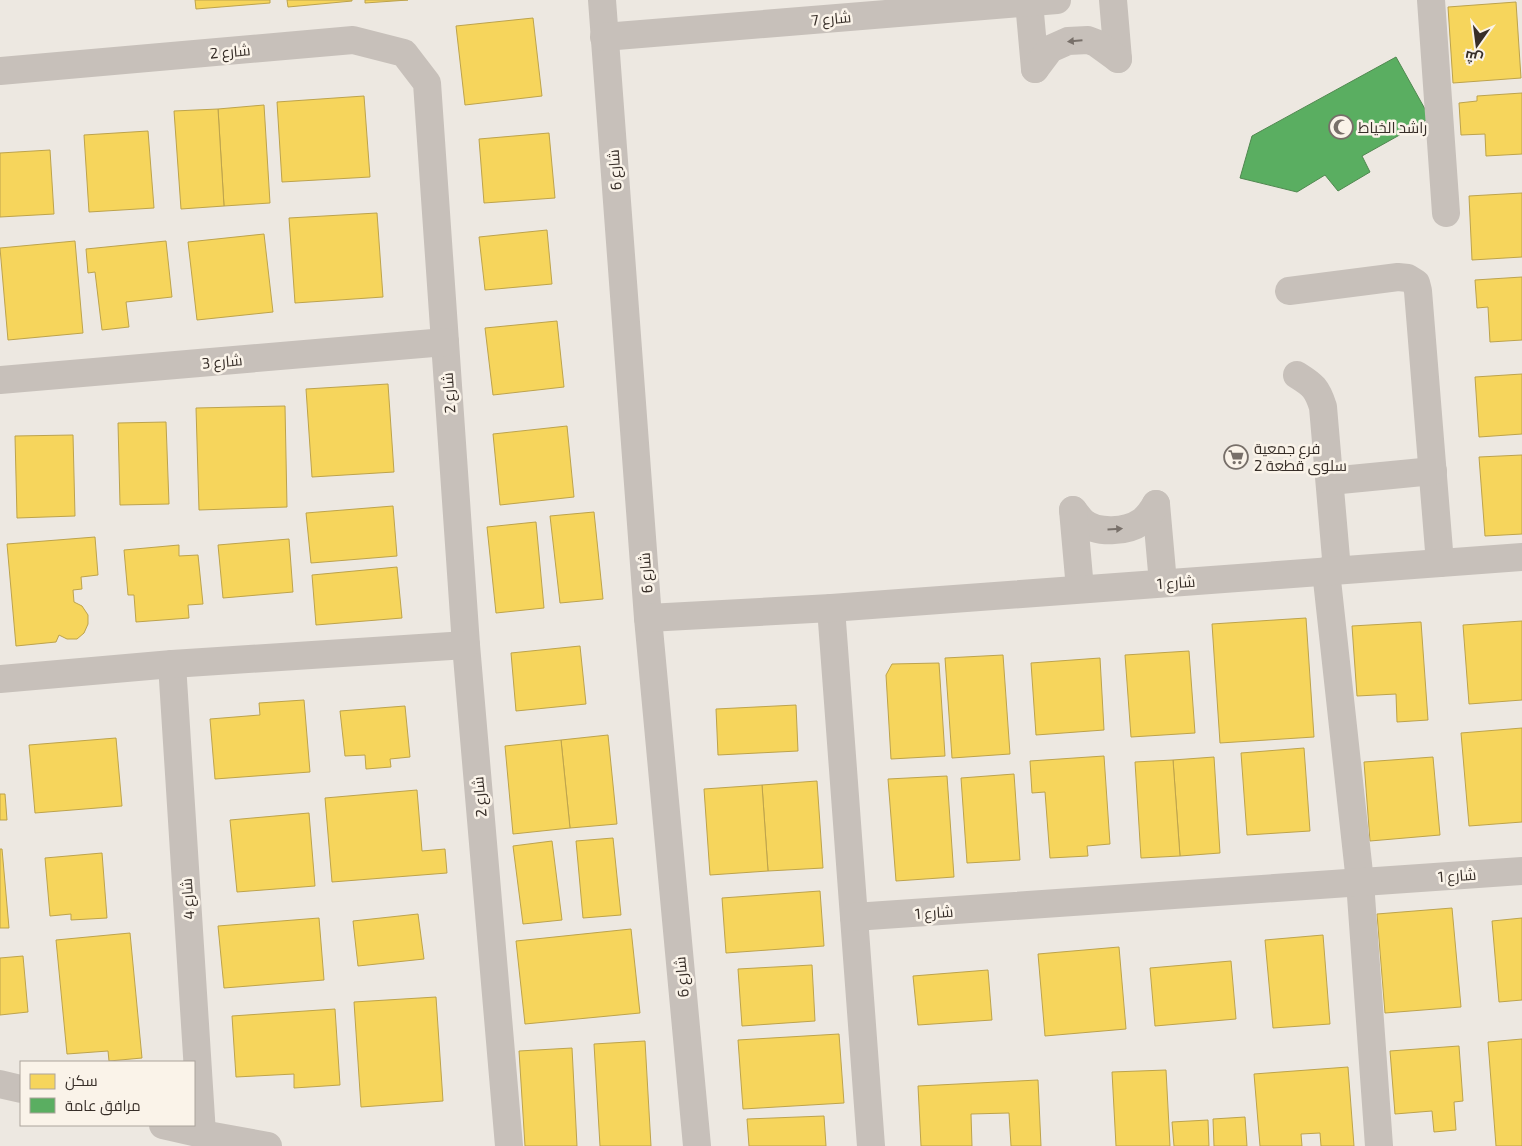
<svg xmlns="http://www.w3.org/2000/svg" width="1522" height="1146" font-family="'Exo 2',Cairo,sans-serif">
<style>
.homes{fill:#f6d55c;stroke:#bda34c}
.public{fill:#5aae61;stroke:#508850}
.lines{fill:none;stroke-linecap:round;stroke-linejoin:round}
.minor{stroke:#c7c0ba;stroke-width:28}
.oneway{fill:#78706a}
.labels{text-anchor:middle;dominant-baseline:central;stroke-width:5;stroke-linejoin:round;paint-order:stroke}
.street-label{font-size:15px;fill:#372e28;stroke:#faf3e9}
.poi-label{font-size:15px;fill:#372e28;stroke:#faf3e9;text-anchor:start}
</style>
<rect width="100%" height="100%" fill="#ede8e1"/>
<g class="homes">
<polygon points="195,0 270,0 270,3 196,9"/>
<polygon points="287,0 352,0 352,1 288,7"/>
<polygon points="365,0 408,0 365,3"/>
<polygon points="1516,2 1521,78 1453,83 1448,7"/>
<polygon points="533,18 542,96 465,105 456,26"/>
<polygon points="1522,93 1522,154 1486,156 1485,134 1461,135 1459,103 1477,101 1477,96"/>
<polygon points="364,96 370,177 282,182 277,102"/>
<polygon points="264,105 270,203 224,206 218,109"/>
<polygon points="218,109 224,206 181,209 174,111"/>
<polygon points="148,131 154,208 89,212 84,135"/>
<polygon points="549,133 555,198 484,203 479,139"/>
<polygon points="50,150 54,214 0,217 0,153"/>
<polygon points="1522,193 1522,257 1472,260 1469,196"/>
<polygon points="377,213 383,297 295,303 289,218"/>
<polygon points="547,230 552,284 485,290 479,237"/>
<polygon points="264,234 273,312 197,320 188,242"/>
<polygon points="75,241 83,333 8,340 0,248"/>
<polygon points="166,241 172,297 126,302 129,327 102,330 95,272 88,273 86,249"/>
<polygon points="1522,277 1522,340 1490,342 1488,307 1477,308 1475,280"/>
<polygon points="557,321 564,387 493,395 485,328"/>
<polygon points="1522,374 1522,434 1479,437 1475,377"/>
<polygon points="388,384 394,472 312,477 306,389"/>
<polygon points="285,406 287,507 199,510 196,408"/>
<polygon points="166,422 169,504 120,505 118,423"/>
<polygon points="567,426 574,497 500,505 493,434"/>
<polygon points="73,435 75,516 17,518 15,436"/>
<polygon points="1522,455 1522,534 1485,536 1479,457"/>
<polygon points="393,506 397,556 311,563 306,513"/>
<polygon points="594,512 603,599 560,603 550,516"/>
<polygon points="536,522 544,608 496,613 487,527"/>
<polygon points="95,537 98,575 81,577 82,589 73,590 74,602 82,606 88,615 88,624 84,633 77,639 67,639 59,635 56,642 16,646 7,544"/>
<polygon points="289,539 293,592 223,598 218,545"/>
<polygon points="179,545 179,556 198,555 203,604 188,605 189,618 136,622 134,595 128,595 124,550"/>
<polygon points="397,567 402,618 316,625 312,575"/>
<polygon points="1306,618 1314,737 1220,743 1212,624"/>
<polygon points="1522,621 1522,700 1469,704 1463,625"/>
<polygon points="1421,622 1428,720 1397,722 1396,694 1357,696 1352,626"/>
<polygon points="580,646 586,704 516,711 511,653"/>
<polygon points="1189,651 1195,733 1131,737 1125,655"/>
<polygon points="1003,655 1010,754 952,758 945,658"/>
<polygon points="1100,658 1104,730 1036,735 1031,663"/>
<polygon points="939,663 945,756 891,759 886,675 892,664"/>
<polygon points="304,700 310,772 215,779 210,719 260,715 259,703"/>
<polygon points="796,705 798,751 718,755 716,709"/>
<polygon points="405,706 410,757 390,759 391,767 366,769 365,755 345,756 340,711"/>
<polygon points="1522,728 1522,822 1469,826 1461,733"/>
<polygon points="608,735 617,824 570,828 561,740"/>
<polygon points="116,738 122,806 35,813 29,745"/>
<polygon points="561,740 570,828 513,834 505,746"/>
<polygon points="1304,748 1310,831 1247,835 1241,753"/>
<polygon points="1104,756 1110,844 1087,846 1088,856 1050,858 1045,792 1032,793 1030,761"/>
<polygon points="1214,757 1220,853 1180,856 1173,760"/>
<polygon points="1433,757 1440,835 1370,841 1364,762"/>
<polygon points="1173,760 1180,856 1141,858 1135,762"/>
<polygon points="1014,774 1020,860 967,863 961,778"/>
<polygon points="947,776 954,877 896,881 888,779"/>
<polygon points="817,781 823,868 768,871 762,785"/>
<polygon points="762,785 768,871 710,875 704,789"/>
<polygon points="417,790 422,851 445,849 447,873 332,882 325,798"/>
<polygon points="0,794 5,794 7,820 0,820"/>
<polygon points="309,813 315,886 237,892 230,820"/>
<polygon points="613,838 621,915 583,918 576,841"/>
<polygon points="552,841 562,920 523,924 513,846"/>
<polygon points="0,849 2,849 9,928 0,928"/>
<polygon points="102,853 107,918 71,920 71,914 50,916 45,858"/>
<polygon points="820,891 824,946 726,953 722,898"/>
<polygon points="1452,908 1461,1007 1385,1013 1377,914"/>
<polygon points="418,914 424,959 358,966 353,921"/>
<polygon points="319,918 324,980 224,988 218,926"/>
<polygon points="1522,918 1522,1000 1499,1002 1492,921"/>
<polygon points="631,929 640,1013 525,1024 516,941"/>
<polygon points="130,933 142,1058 109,1061 108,1051 67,1054 56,940"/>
<polygon points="1323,935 1330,1024 1273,1028 1265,940"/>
<polygon points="1119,947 1126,1029 1045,1036 1038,954"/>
<polygon points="23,956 28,1012 0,1015 0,958"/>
<polygon points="1231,961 1236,1019 1155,1026 1150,968"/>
<polygon points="812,965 815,1021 742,1026 738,969"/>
<polygon points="988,970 992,1020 918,1025 913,976"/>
<polygon points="436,997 443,1101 361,1107 354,1002"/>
<polygon points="335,1009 340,1085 294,1088 294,1074 236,1077 232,1016"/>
<polygon points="839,1034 844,1103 743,1109 738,1040"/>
<polygon points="1522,1039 1522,1146 1496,1146 1488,1042"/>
<polygon points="645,1041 651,1146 600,1146 594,1044"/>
<polygon points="1459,1046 1463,1101 1454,1102 1456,1130 1434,1132 1432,1111 1395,1114 1390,1051"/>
<polygon points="572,1048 577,1146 525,1146 519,1051"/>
<polygon points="1348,1067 1354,1146 1321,1146 1320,1133 1301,1134 1302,1146 1260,1146 1254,1074"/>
<polygon points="1166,1070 1170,1146 1116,1146 1112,1072"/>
<polygon points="1038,1080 1041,1146 1011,1146 1009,1113 971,1114 972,1146 921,1146 918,1086"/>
<polygon points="824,1116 826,1146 749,1146 747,1119"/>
<polygon points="1245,1117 1247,1146 1214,1146 1213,1119"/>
<polygon points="1208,1120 1209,1146 1174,1146 1172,1122"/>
</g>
<polygon class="public" points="1396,57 1430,118 1362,156 1370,172 1338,191 1325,175 1297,192 1240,178 1252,136"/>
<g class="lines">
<g class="minor">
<polyline points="602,0 648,618 697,1146"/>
<polyline points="1113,0 1118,59"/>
<polyline points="1431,0 1446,213"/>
<polyline points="1029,2 1035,69"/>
<polyline points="604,37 1057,0"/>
<polyline points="1035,69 1050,49 1068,41 1088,40 1096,43 1118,59"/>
<polyline points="0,71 353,40 404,53 427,83 466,645 509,1146"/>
<polyline points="1289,291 1398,277 1408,278 1416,283 1418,291 1440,563"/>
<path d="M 1297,375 C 1313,385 1317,388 1323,407 L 1337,570"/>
<polyline points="0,380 445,342"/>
<polyline points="1330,481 1433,471"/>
<polyline points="1156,504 1163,583"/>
<path d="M 1073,510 C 1076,514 1080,519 1083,522 C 1097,534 1127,532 1141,522 C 1148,517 1152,511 1156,504"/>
<polyline points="1073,510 1080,589"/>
<polyline points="1326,571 1360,882 1379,1146"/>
<polyline points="831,608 871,1146"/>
<polyline points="648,618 831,608 1522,557"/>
<polyline points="172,664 202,1134"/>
<polyline points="0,679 172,664 466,645"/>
<polyline points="854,917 1522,871"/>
<polyline points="0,1084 21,1089"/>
<polyline points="163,1125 202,1134 268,1146"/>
</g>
</g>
<defs><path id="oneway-solid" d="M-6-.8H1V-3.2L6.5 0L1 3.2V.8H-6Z" transform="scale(1.25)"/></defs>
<g class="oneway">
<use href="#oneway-solid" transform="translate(1075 41) rotate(175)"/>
<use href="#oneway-solid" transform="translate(1115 529) rotate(-3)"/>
</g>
<defs>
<g id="mosque-ring" transform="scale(1.25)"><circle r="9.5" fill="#faf3e9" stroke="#776f69" stroke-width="1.5"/><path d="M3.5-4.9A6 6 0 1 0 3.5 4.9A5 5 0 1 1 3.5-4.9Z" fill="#776f69"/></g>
<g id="supermarket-ring" transform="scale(1.25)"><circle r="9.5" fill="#faf3e9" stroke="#776f69" stroke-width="1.5"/><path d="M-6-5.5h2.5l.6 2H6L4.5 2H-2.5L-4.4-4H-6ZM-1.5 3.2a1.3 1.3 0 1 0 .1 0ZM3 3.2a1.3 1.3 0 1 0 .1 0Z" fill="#776f69"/></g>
</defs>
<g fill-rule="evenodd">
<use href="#mosque-ring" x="1341" y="127"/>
<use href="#supermarket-ring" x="1236" y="457"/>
</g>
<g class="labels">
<g class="street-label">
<text transform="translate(831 18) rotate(-5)">شارع 7</text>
<text transform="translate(230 51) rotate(-5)">شارع 2</text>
<text transform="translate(614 170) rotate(-94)">شارع 6</text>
<text transform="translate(222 361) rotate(-5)">شارع 3</text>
<text transform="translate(448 393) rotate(-94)">شارع 2</text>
<text transform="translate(645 573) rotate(-94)">شارع 6</text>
<text transform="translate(1176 582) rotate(-4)">شارع 1</text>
<text transform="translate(479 797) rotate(-95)">شارع 2</text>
<text transform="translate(1457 875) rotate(-4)">شارع 1</text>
<text transform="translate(187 899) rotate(-94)">شارع 4</text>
<text transform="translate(934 912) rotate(-4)">شارع 1</text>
<text transform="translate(681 977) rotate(-95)">شارع 6</text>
</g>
<g class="poi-label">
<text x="1358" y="127">راشد الخياط</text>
<text x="1254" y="448">فرع جمعية<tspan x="1254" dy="17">سلوى قطعة 2</tspan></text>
</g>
</g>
<rect x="20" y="1061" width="175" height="65" fill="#faf3e9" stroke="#aca49c"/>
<rect x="30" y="1074" width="25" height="15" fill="#f6d55c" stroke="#aca49c"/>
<text x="65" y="1086" font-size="15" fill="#372e28">سكن</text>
<rect x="30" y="1098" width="25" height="15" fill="#5aae61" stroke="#aca49c"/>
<text x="65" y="1111" font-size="15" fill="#372e28">مرافق عامة</text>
<g transform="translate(1477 45) rotate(194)" stroke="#faf3e9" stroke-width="4" paint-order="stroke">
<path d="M0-4L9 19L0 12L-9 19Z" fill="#372e28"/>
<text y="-8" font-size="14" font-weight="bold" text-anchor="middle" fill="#372e28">ش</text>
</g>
</svg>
